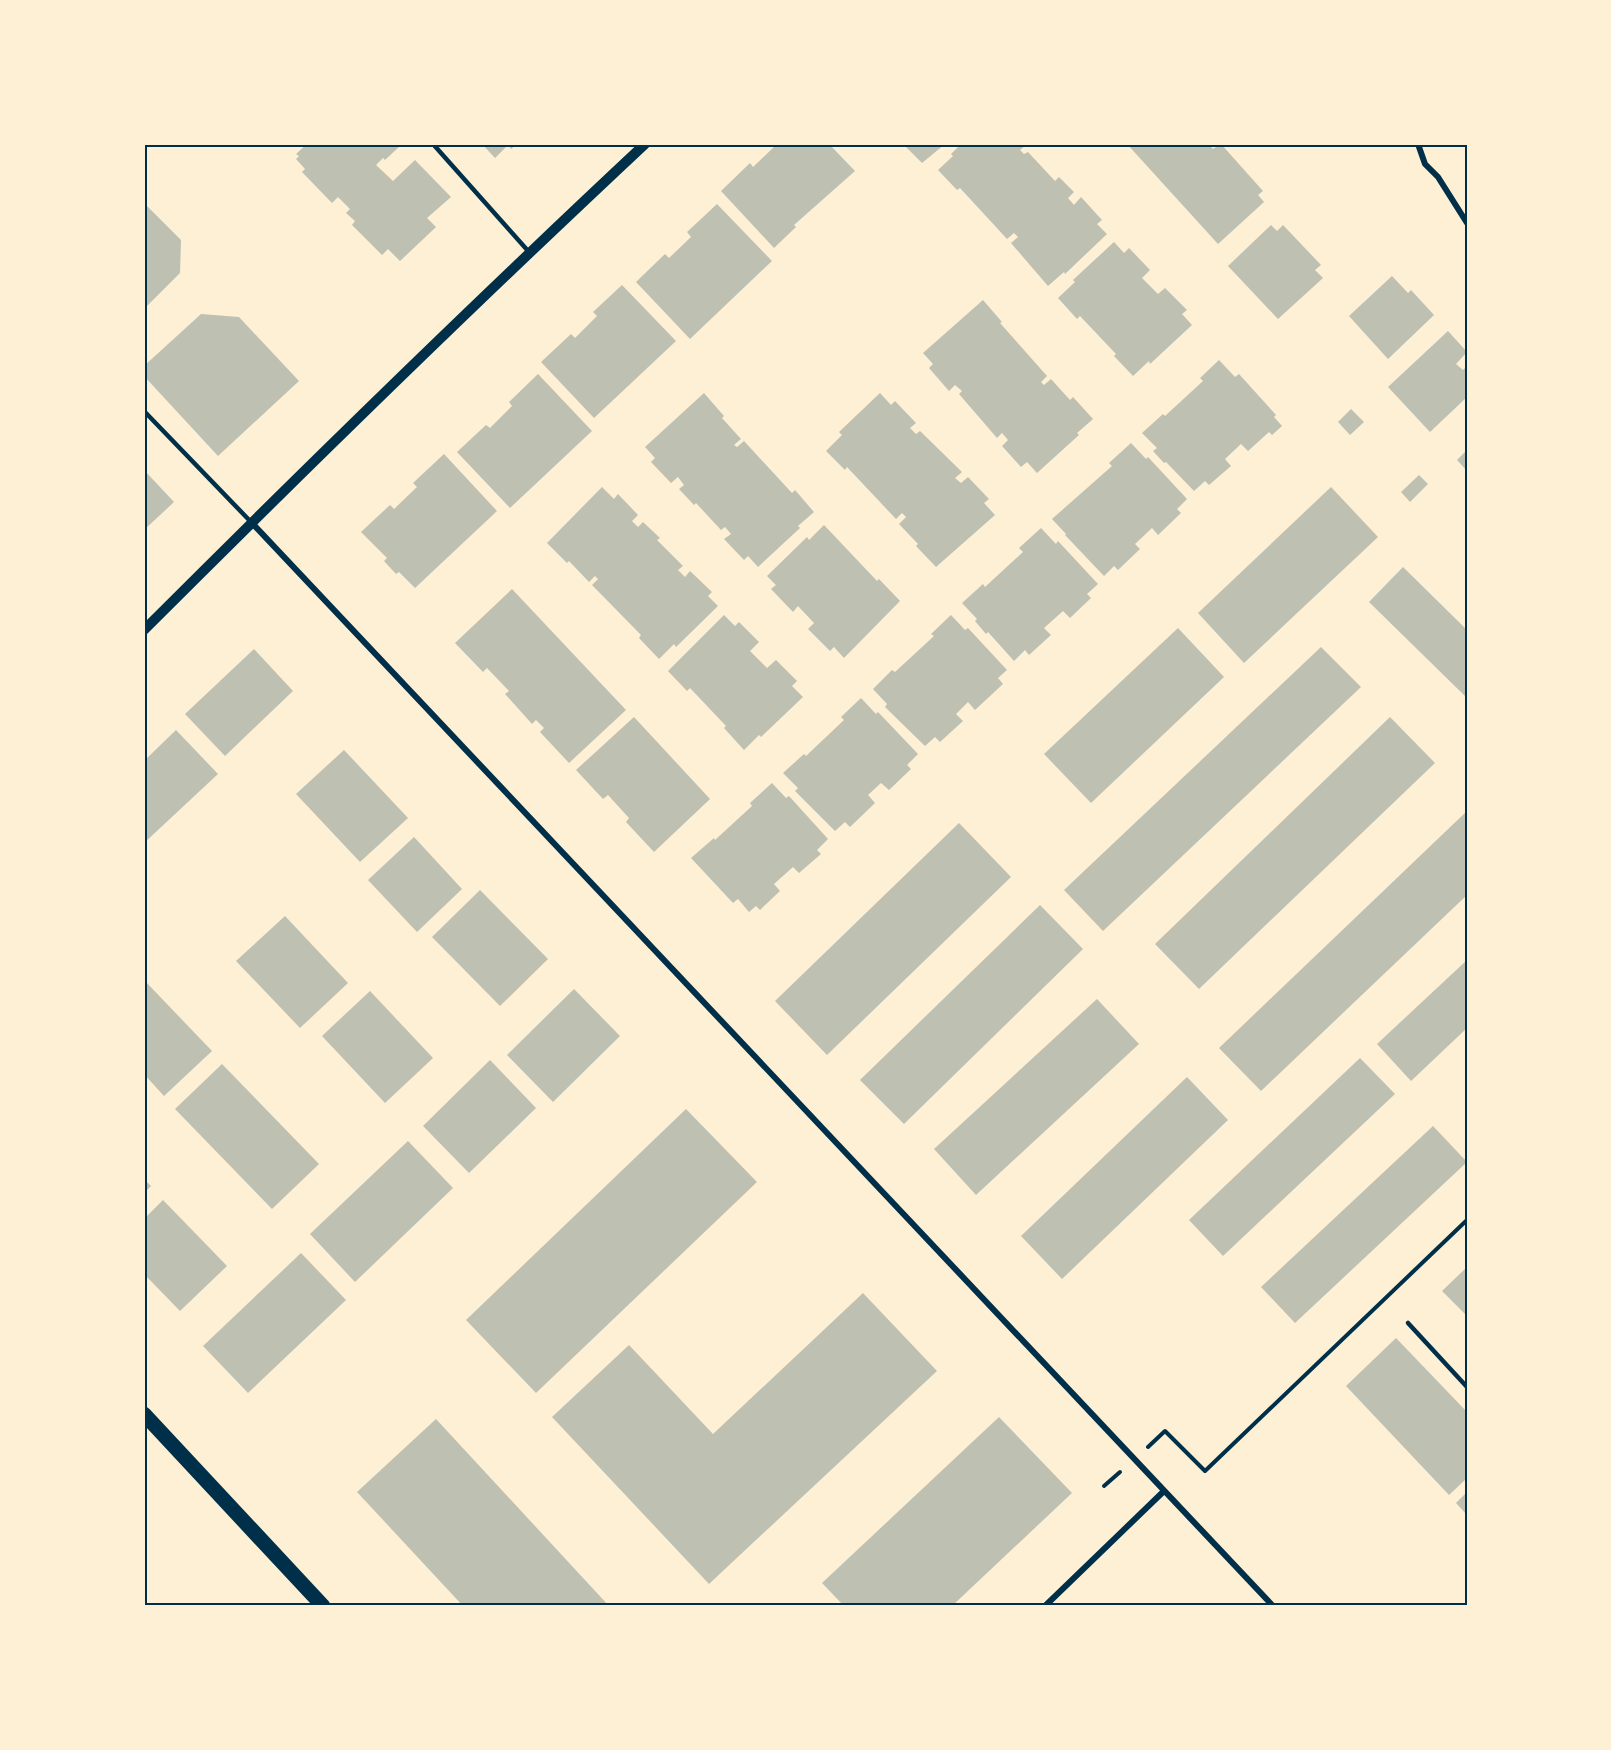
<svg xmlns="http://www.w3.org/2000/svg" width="1611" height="1750" font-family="Poppins,sans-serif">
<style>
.building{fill:#bec0b2}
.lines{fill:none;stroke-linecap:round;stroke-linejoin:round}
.path{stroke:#003049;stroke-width:4}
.service{stroke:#003049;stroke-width:4.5}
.minor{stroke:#003049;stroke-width:6}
.tertiary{stroke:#003049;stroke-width:10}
.primary{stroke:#003049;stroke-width:15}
.neatline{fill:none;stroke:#003049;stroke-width:2}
</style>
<rect width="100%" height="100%" fill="#fdf0d5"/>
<g class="building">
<polygon points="307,144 400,144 401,145 385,160 383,158 376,165 393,181 415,160 451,197 427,218 436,227 400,261 388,249 382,255 352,225 355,221 346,213 350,209 338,197 332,203 302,172 305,169 296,159 299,156 296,154"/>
<polygon points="482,144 517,144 511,149 508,145 495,158"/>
<polygon points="775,144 829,144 855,171 794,225 796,227 774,248 721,191 750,163 753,167 776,145"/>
<polygon points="903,144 945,144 922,163"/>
<polygon points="961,144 1027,144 1020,150 1024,154 1028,152 1055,181 1059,177 1074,192 1068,198 1074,205 1081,197 1102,220 1097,224 1107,234 1065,274 1064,272 1048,286 1011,243 1018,237 1014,233 1007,239 960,188 957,190 938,170 953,156 951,154"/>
<polygon points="1127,144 1208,144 1213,149 1221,144 1263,191 1258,195 1264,202 1218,244"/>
<polygon points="144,203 181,240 180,273 144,309"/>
<polygon points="717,204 772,261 690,339 636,282 665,254 669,258 691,237 687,232"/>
<polygon points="1271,225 1277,231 1283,225 1321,265 1315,270 1323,278 1278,319 1228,266"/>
<polygon points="1114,242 1124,253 1129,248 1150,270 1142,278 1158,294 1165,288 1187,310 1182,314 1192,325 1150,364 1149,361 1133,376 1114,356 1116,354 1080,316 1077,319 1058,298 1075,282 1073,280"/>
<polygon points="1392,276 1408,293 1411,290 1434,315 1388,359 1349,316"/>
<polygon points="622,285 676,341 594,418 541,362 571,334 575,338 597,316 593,312"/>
<polygon points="983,300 1002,322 1000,323 1047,376 1041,382 1044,385 1051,379 1070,400 1073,397 1093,419 1077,433 1079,435 1037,473 1027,462 1021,467 1002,446 1008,440 1002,433 997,438 959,394 962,391 955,385 949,391 929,368 933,364 923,353"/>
<polygon points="201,314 239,317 299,381 218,456 144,376 144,366"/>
<polygon points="1448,331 1467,352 1456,364 1463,370 1467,366 1467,397 1430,432 1388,387"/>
<polygon points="1219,360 1235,377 1239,374 1276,415 1274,417 1282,426 1272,435 1269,432 1248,451 1241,444 1225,459 1231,466 1209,485 1205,481 1194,491 1166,462 1164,463 1153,451 1157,448 1142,433 1163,414 1165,416 1203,381 1200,378"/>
<polygon points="538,374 592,431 510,508 457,452 486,425 490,428 512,406 509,402"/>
<polygon points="704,393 724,416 722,418 741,439 734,445 737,447 744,441 792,493 795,490 814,512 798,526 800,528 758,567 748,556 744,560 724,539 731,534 725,527 721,530 696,503 694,505 679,489 684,485 678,477 671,483 651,462 655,458 645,447"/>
<polygon points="880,393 891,405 895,401 916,423 910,428 916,434 920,431 962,472 955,478 961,483 968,477 989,499 984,503 995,515 936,567 916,546 918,544 899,524 906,517 902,513 896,519 847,467 845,470 826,451 842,435 839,432"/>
<polygon points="1351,409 1364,422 1350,435 1338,422"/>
<polygon points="1131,443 1146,459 1148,457 1187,499 1177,509 1181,513 1158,535 1152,528 1135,544 1140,549 1118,570 1114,566 1104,576 1065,535 1066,534 1052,519 1112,466 1109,463"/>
<polygon points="1467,450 1467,471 1457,460"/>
<polygon points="444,454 497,511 415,588 399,572 396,574 384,561 387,558 361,532 390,505 394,509 417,487 413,483"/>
<polygon points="144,470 174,502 144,530"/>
<polygon points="1419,475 1428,484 1410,502 1401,492"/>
<polygon points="602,487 614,499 618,494 638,515 632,521 638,527 643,522 660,538 657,540 683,566 678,570 685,577 690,571 712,592 708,596 718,606 676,647 674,644 659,659 639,638 641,635 592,585 598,579 595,576 589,582 569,561 567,563 547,543"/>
<polygon points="1331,487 1378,537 1244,663 1198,613"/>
<polygon points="824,525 877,581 879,579 900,601 844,658 834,647 830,651 808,629 814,623 798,606 793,612 771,589 776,585 767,576 807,537 809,540"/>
<polygon points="1041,528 1056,544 1058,541 1098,584 1087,594 1091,598 1070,618 1063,611 1044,628 1051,635 1029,655 1025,650 1014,661 988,632 986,634 975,621 977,619 962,603 983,584 985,587 1023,552 1019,548"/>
<polygon points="1403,567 1467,630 1467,698 1369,602"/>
<polygon points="512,589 626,710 569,763 540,732 544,728 536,720 532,724 505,694 509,691 487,668 483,672 455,643"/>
<polygon points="724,615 735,626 739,622 759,642 750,651 767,668 776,660 797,681 792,686 803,697 761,737 759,735 744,750 724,728 726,726 690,688 687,691 668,671"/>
<polygon points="951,615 965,630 968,628 1007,670 998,678 1003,684 975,710 968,702 956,714 963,721 940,742 935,737 925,746 885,707 887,704 873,689 892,670 895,672 934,636 931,634"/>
<polygon points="1178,628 1224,677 1091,803 1044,754"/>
<polygon points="1321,647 1361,687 1103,931 1064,890"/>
<polygon points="254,649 293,691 225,756 185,714"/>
<polygon points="861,698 876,714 878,712 918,754 907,765 911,769 889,790 881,783 868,795 875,803 850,827 845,822 835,831 795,791 798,788 783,773 804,754 806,756 844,720 841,717"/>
<polygon points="634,717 710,799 654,852 626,822 629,818 608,795 603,799 576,770"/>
<polygon points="1390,717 1435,763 1199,989 1155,944"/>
<polygon points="176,730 218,774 144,843 144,761"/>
<polygon points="344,750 408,818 360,862 296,794"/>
<polygon points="772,783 786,798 789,796 828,839 817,850 821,854 799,873 793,867 774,884 780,891 760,910 756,906 749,912 738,899 733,903 691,858 714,838 715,840 752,806 750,803"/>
<polygon points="1467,811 1467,895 1261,1091 1219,1048"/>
<polygon points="959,823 1011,877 827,1055 775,1001"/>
<polygon points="414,837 462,889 417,932 368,880"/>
<polygon points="480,890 548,959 500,1006 432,937"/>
<polygon points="1040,905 1083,949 904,1124 860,1080"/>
<polygon points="285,916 348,983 300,1028 236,961"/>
<polygon points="1467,960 1467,1028 1411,1081 1377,1044"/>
<polygon points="144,980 212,1051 164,1096 144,1074"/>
<polygon points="574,989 620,1036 553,1102 507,1055"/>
<polygon points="370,991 433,1058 385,1103 322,1036"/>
<polygon points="1097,999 1139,1044 976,1195 934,1149"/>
<polygon points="1360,1058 1395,1094 1223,1256 1189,1220"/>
<polygon points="490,1060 536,1108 469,1173 423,1126"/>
<polygon points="222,1064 319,1164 272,1209 175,1109"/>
<polygon points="1187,1077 1228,1120 1062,1279 1021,1236"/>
<polygon points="686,1109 757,1182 536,1393 466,1320"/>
<polygon points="1433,1126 1467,1162 1295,1323 1261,1287"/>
<polygon points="408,1141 453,1188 355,1282 310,1234"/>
<polygon points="144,1179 151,1186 144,1193"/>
<polygon points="163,1200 227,1266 180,1311 144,1274 144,1219"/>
<polygon points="301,1253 346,1300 248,1393 203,1346"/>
<polygon points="1467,1267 1467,1316 1442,1291"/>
<polygon points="863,1293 937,1371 709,1584 552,1417 629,1345 713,1434"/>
<polygon points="1396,1338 1467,1412 1467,1478 1449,1495 1346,1386"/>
<polygon points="999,1417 1072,1493 952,1606 844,1606 822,1583"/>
<polygon points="436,1419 609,1606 463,1606 357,1492"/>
<polygon points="1467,1492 1467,1515 1456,1503"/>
</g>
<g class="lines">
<g class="path">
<polyline points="1148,1447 1165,1431 1205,1471 1467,1220"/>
<polyline points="1104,1486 1120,1472"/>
</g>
<g class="service">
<polyline points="433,144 529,252"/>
<polyline points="144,411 251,522"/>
<polyline points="1408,1323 1467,1387"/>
</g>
<g class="minor">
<polyline points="1418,144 1425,164 1438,177 1467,223"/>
<polyline points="251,522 1273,1606"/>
<polyline points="1045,1606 1164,1491"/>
</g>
<path class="tertiary" d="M 144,630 C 308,466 475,303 645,144"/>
<polyline class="primary" points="144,1414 323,1606"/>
</g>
<rect width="1611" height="1750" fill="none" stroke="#fdf0d5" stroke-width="291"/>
<rect x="146" y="146" width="1320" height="1458" class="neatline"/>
</svg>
